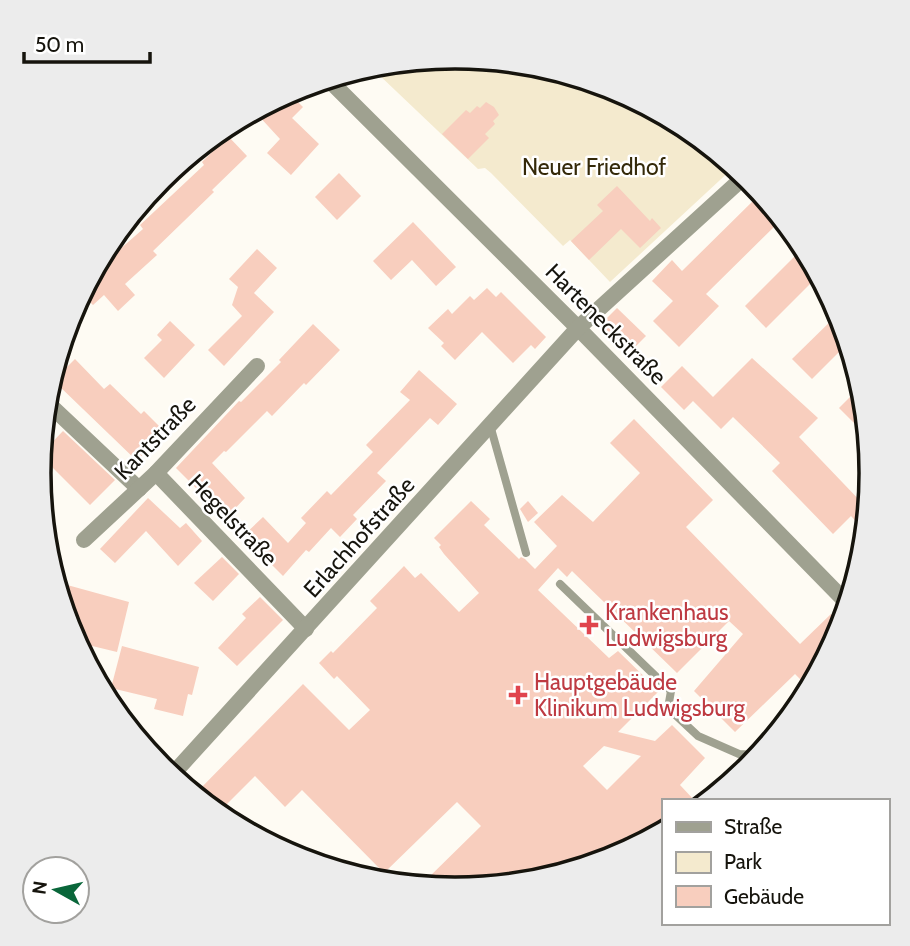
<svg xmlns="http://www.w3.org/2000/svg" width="910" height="946" font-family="Cabin,sans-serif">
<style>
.green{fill:#f4eace}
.building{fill:#f8cebe;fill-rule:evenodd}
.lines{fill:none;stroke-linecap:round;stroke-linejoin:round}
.lane{stroke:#9fa190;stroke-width:8}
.street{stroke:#9fa190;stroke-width:16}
.health-dot{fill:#e0444e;stroke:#fff;stroke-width:2.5}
.labels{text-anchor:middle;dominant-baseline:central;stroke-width:5;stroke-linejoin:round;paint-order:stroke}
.park-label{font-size:23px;fill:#342909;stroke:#fff}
.street-label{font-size:23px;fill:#16140d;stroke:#fff}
.health-label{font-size:23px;fill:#be3a42;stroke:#fff;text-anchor:start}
.rim{fill:none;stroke:#16140d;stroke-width:3.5}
</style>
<rect width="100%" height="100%" fill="#fefbf3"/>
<polygon class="green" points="455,57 615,88 733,168 610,282 570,240 563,246 491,173 485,168 478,169 376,72"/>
<g class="building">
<polygon points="289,93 303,107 292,118 319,144 291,175 267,153 280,139 257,114"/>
<polygon points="486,102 494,107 499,115 493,121 495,124 485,134 489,138 468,159 442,134 466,110 470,113 477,106 480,108"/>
<polygon points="228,136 247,156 212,190 214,192 153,251 157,255 125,284 135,295 118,311 104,295 93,305 83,295 109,256 110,258 143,229 140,225 204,165 202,162"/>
<polygon points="339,173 361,196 337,220 315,197"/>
<polygon points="617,186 650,221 652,218 661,228 640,248 621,229 589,260 571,241 603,211 597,205"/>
<polygon points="759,195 779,222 706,294 719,306 679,347 653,321 673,301 652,281 672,260 682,271"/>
<polygon points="413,222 456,267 436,286 412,260 391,280 373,261"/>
<polygon points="257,249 277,268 254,293 274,312 224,366 208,350 242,316 232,305 238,287 229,279"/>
<polygon points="799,252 816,278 766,328 745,306"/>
<polygon points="487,288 496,297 501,292 546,337 535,349 531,345 513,363 482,332 455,360 441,346 444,343 428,328 448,309 452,314 470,296 474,300"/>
<polygon points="617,308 646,336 628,354 599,326"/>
<polygon points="839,313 846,345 812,379 792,359"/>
<polygon points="170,321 195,345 164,378 144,358 162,340 157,335"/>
<polygon points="313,324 340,350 306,385 304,383 272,416 267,411 226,452 224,451 212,463 245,498 226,518 176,468 239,401 241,402 281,362 279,360"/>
<polygon points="752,358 818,418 799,437 865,506 861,527 851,516 833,534 772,471 780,463 733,417 721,429 693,401 684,410 661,387 682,366 713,397"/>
<polygon points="75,359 104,389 110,384 141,414 144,411 165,432 137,461 56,383 58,376"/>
<polygon points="419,370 457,404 438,425 430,418 377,473 386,481 353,515 357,519 340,537 331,528 309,552 306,550 283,576 243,536 263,517 288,543 306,523 301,518 327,491 331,495 373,452 366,445 410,400 400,392"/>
<polygon points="855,392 859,409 863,432 839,408"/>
<path d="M 634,419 L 713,500 L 686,527 L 800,644 L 831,614 L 841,625 L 840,633 L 805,684 L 795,674 L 735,732 L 694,691 L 743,634 L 729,621 L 677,673 L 572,571 L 567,577 L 558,568 L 538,590 L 609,658 L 618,651 L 659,691 L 618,732 L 655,741 L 672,725 L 705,758 L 680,785 L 695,801 L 663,801 L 663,825 L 639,841 L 627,836 L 602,860 L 455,889 L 423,883 L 481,826 L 457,802 L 384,873 L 302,790 L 285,807 L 255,776 L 222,809 L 197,792 L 303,684 L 349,730 L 370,710 L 337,676 L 334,679 L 319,663 L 331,651 L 333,653 L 377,608 L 370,601 L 404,566 L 415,578 L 421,573 L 459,612 L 479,593 L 444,554 L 439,547 L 441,545 L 434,538 L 471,501 L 490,519 L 484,525 L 519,559 L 521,557 L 525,559 L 535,569 L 557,546 L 534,522 L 562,495 L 593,522 L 640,473 L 610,443 ZM 604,746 L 641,756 L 607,790 L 583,766 Z"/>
<polygon points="63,431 115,480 90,505 42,457 42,453"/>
<polygon points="148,498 180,528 186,523 202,541 178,566 146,531 115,563 100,549"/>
<polygon points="528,501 538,513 528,522 520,509"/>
<polygon points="222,557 239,574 213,601 194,583"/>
<polygon points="60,583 129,602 117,652 84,644 87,634 70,630"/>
<polygon points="260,597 283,620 237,666 218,648 246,618 242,614"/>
<polygon points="122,646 199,667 192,695 188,694 183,716 154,709 157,699 111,688"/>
</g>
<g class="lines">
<g class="lane">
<polyline points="490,425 526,553"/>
<polyline points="560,584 671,691 668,708 698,736 739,754 758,755"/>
</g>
<g class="street">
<polyline points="330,81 578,328 846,602"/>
<polyline points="52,407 139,489"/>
<polyline points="156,473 306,629"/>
<polyline points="84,540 156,473 257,366"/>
<polyline points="172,775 578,328 745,176"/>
</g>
</g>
<g class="health-dot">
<path d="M585.5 614.5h7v7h7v7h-7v7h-7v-7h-7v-7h7z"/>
<path d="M514.5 684.5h7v7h7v7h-7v7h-7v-7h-7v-7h7z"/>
</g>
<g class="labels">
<g class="park-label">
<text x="594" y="167">Neuer Friedhof</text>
</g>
<g class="street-label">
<text transform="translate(606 324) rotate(45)">Harteneckstraße</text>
<text transform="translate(155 438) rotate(-46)">Kantstraße</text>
<text transform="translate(233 520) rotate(46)">Hegelstraße</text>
<text transform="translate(359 537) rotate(-48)">Erlachhofstraße</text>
</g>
<g class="health-label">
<text x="605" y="612">Krankenhaus<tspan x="605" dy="26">Ludwigsburg</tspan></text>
<text x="534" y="682">Hauptgebäude<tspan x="534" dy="26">Klinikum Ludwigsburg</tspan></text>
</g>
</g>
<path d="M0 0H910V946H0ZM51 473a404 404 0 1 1 808 0a404 404 0 1 1-808 0Z" fill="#ececec" fill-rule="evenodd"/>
<path class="rim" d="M51 473a404 404 0 1 1 808 0a404 404 0 1 1-808 0Z"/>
<rect x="662" y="799" width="228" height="126" fill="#ffffff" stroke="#a2a19e" stroke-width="2"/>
<rect x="676" y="822" width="35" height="10" fill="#9fa190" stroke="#a2a19e" stroke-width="2"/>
<text x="724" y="834" font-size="21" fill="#16140d">Straße</text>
<rect x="676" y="852" width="35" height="21" fill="#f4eace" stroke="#a2a19e" stroke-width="2"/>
<text x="724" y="869" font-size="21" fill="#16140d">Park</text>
<rect x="676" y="886" width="35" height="21" fill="#f8cebe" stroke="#a2a19e" stroke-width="2"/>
<text x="724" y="904" font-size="21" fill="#16140d">Gebäude</text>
<g transform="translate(56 890) rotate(278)"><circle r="33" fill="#ffffff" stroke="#a2a19e" stroke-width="2"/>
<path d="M0-5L12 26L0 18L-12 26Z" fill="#09663a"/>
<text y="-10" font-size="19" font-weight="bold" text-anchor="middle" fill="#16140d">N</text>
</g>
<path d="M24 52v10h126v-10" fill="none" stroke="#16140d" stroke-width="3.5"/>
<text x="35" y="52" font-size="21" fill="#16140d" stroke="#ffffff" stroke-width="5" paint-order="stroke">50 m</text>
</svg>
